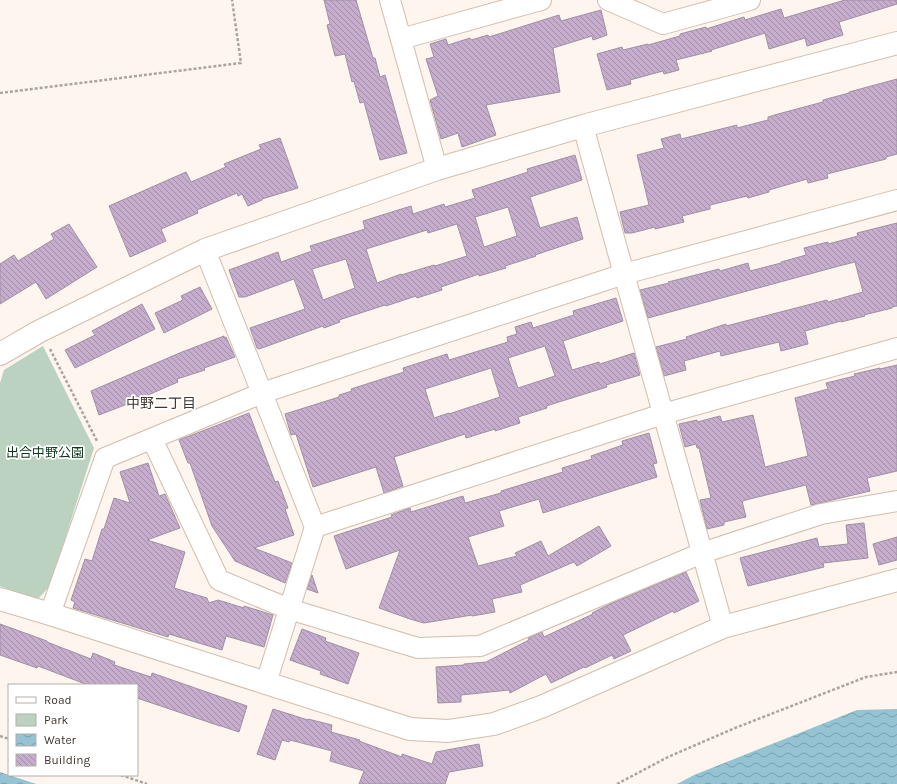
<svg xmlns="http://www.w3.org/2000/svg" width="897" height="784" font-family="Karla,'Noto Sans JP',sans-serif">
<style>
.park{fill:#bcd2c0}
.water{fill:url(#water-waves)}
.building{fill:url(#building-back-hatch);stroke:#9f90a3;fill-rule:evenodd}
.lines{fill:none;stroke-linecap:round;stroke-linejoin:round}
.minor-casing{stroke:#d1bdac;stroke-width:22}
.tertiary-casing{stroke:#d1bdac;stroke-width:24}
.path{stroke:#aca49d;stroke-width:2.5;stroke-dasharray:3 2;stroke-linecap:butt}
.minor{stroke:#fff;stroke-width:20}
.tertiary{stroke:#fff;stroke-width:22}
.labels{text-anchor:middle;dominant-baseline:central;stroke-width:3.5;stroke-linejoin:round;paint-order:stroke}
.park-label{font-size:13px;fill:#0d371c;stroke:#fff}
.neighbourhood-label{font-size:14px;fill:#3e362f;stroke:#fff}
</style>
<defs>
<pattern id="water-waves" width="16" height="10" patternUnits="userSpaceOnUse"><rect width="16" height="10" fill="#96c3d3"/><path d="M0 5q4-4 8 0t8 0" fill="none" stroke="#7c9fac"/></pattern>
<pattern id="building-back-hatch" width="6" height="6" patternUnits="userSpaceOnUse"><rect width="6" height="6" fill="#c6adcd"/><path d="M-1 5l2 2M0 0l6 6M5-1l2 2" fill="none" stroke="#a28ea7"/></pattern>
</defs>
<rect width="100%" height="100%" fill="#fef5ee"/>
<polygon class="park" points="43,346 94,448 50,586 36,601 0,586 0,383 4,370"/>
<g class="water">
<polygon points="897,709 897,784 677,784 694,775 857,710"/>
<polygon points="0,772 36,784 0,784"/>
</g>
<g class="building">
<polygon points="324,0 356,0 373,58 375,58 380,77 385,75 407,153 380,160 364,102 360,103 354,81 352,82 345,54 335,56 327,25 330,24"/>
<polygon points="845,0 897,0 897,4 839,22 843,35 807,46 805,38 769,49 765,33 711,50 712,51 676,60 679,70 664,74 663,71 630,80 631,84 607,90 597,54 622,47 623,50 648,44 648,45 680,36 680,34 706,27 706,29 744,17 745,20 781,9 784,18"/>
<polygon points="601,10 607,35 593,40 592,36 553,48 560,92 486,105 496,135 462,147 458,133 441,139 430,100 438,96 426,59 434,57 430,44 446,39 448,45 470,38 471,40 488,35 489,37 559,15 561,21"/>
<polygon points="897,79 897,154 886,157 886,159 827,174 828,178 808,183 807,179 769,190 769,192 748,198 747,196 710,205 710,209 682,216 684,222 655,229 655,227 632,233 625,233 620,212 649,205 637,155 664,148 661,139 680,134 681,139 737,125 737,128 768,120 768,117 778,114 823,102 823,100 849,93 849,92"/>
<polygon points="280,138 298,188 262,199 262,200 248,206 242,194 238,196 237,193 197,210 198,213 161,229 166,241 130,257 109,206 186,172 191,182 226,167 224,164 261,149 259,145"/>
<path d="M 575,155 L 582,180 L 530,197 L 540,228 L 577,217 L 583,239 L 535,255 L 536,256 L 505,266 L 506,268 L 479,276 L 479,274 L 441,287 L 442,290 L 417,298 L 416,296 L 386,306 L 385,305 L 339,320 L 340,322 L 324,328 L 323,326 L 259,349 L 257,348 L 250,328 L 305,309 L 294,279 L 245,297 L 239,297 L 229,270 L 278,252 L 281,262 L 312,251 L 310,246 L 365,229 L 363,221 L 411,206 L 413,214 L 444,204 L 445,207 L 475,198 L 472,190 L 528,172 L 527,169 ZM 508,207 L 517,236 L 484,247 L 475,217 ZM 457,224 L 467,256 L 435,266 L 434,265 L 401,275 L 401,274 L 377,283 L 366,249 L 427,230 L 428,233 ZM 346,259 L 355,288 L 323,300 L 312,269 Z"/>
<polygon points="897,223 897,306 892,307 892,308 864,315 865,316 841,322 841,321 805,331 808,344 781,351 779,342 721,356 720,351 684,361 686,370 664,376 656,347 687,339 686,337 726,324 726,326 827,300 828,302 863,292 855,262 839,266 648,318 640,290 669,283 668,282 680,279 719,269 720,271 748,263 750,271 781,263 781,262 806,255 804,248 828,242 828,244 858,236 857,233"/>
<polygon points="69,224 97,267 46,299 36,282 0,304 0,264 14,255 18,261 54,239 51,234"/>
<polygon points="200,287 212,309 164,333 155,313 183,300 181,296"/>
<path d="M 616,298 L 623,321 L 563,341 L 572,370 L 599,362 L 600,364 L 634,353 L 640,375 L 606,385 L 607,387 L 546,406 L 547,408 L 518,417 L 520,423 L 495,431 L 495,429 L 466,438 L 465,434 L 394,457 L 403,486 L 384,493 L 376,467 L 313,487 L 296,434 L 291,435 L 285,414 L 339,397 L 339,395 L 352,391 L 351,389 L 404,372 L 403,368 L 447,354 L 449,360 L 508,342 L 507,337 L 517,334 L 515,327 L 531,322 L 533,328 L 574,315 L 573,311 ZM 545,346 L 555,376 L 518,388 L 508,358 ZM 491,368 L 500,397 L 449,414 L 449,413 L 434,418 L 425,389 Z"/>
<polygon points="142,304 155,329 75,368 65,350 95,335 92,331"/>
<polygon points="224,336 224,338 226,337 235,357 204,368 205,370 177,379 178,382 148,395 148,396 99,415 91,391 182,352"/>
<polygon points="897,365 897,471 867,478 870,491 811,505 806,485 742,501 746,517 724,522 724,525 707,529 700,500 711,498 699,448 697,448 696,444 685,447 679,424 697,420 697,422 720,416 722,422 753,415 765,467 808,456 795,398 828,389 826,383 855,376 854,374 880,368 880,369"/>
<polygon points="249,413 275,482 278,481 288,508 285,509 294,535 254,548 292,563 285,583 235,561 212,526 190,463 188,463 179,440"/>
<polygon points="649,433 657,463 653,464 657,477 543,513 539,499 499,511 504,526 468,537 478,566 517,556 515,553 541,541 548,556 599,526 611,546 577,566 574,562 520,585 522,592 492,599 495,612 472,616 472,615 424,623 410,619 379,608 400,550 346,569 334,536 392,517 391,515 410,508 411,512 463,496 465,503 501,493 501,491 563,472 562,468 592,459 591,456 623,445 622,441"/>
<polygon points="148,463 159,496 165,494 180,528 147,540 185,552 174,588 207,598 209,603 218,600 244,608 244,606 273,615 264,647 226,636 222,650 169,634 168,637 73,608 75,602 71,600 85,559 92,561 102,529 104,529 114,498 130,503 120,472"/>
<polygon points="864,523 868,558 823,563 824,567 748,586 740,558 817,538 819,547 848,544 846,525"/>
<polygon points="897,537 897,560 879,565 873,544"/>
<polygon points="686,572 699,601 674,613 673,611 623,635 631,651 614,659 612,655 585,668 584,667 551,683 546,674 510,693 509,690 461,695 461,702 438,703 436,667 464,665 464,664 486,662 529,640 528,638 542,632 544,637 593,614 592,613 610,604"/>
<polygon points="312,575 318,593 307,589"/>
<polygon points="0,624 47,641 47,642 91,659 93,653 115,662 114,665 151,677 152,673 247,706 239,732 221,726 220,726 137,698 137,685 88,685 38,666 37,668 0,655"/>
<polygon points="302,629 326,638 325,641 359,653 348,684 320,674 321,671 290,660"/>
<polygon points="273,709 308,720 308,719 332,725 331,732 360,740 359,741 402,757 402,754 432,764 436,752 479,744 483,766 449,772 445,784 359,784 364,771 330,761 332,751 290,740 289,742 282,740 275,760 257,754"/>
</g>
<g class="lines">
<g class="minor-casing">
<g id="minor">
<polyline points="390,0 437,169"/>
<polyline points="608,0 663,24 750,0"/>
<polyline points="401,39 541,0"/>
<polyline points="583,126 624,274 723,627"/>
<polyline points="205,250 262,393 315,527 266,683"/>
<polyline points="152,439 219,580 289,609 418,648 480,646 702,553 821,514 897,501"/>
<polyline points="315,527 663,414 897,348"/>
<polyline points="50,614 105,458 262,393 624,274 897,200"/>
</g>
</g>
<g class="tertiary-casing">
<g id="tertiary">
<polyline points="0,354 40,331 205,250 437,169 583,126 897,43"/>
<polyline points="0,599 50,614 410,729 448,731 494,724 541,707 723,627 897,580"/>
</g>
</g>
<g class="path">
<polyline points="0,93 241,63 232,0"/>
<polyline points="50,349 97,441"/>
<polyline points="0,736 9,739"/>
<polyline points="121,775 147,784"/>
<polyline points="617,784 668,757 735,728 866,677 897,672"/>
</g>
<use href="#minor" class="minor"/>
<use href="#tertiary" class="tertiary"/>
</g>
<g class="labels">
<g class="park-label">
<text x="45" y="452">出合中野公園</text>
</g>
<g class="neighbourhood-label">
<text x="161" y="403">中野二丁目</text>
</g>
</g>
<rect x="8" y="684" width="130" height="92" fill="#ffffff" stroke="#b2afac"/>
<rect x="16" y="697" width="20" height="6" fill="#ffffff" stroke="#b2afac"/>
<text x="44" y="704" font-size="12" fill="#3e362f">Road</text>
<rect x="16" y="714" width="20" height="12" fill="#bcd2c0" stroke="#b2afac"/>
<text x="44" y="724" font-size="12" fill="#3e362f">Park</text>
<rect x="16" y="734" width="20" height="12" fill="url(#water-waves)" stroke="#b2afac"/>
<text x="44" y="744" font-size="12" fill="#3e362f">Water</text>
<rect x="16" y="754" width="20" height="12" fill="url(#building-back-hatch)" stroke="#b2afac"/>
<text x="44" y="764" font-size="12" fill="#3e362f">Building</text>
</svg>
